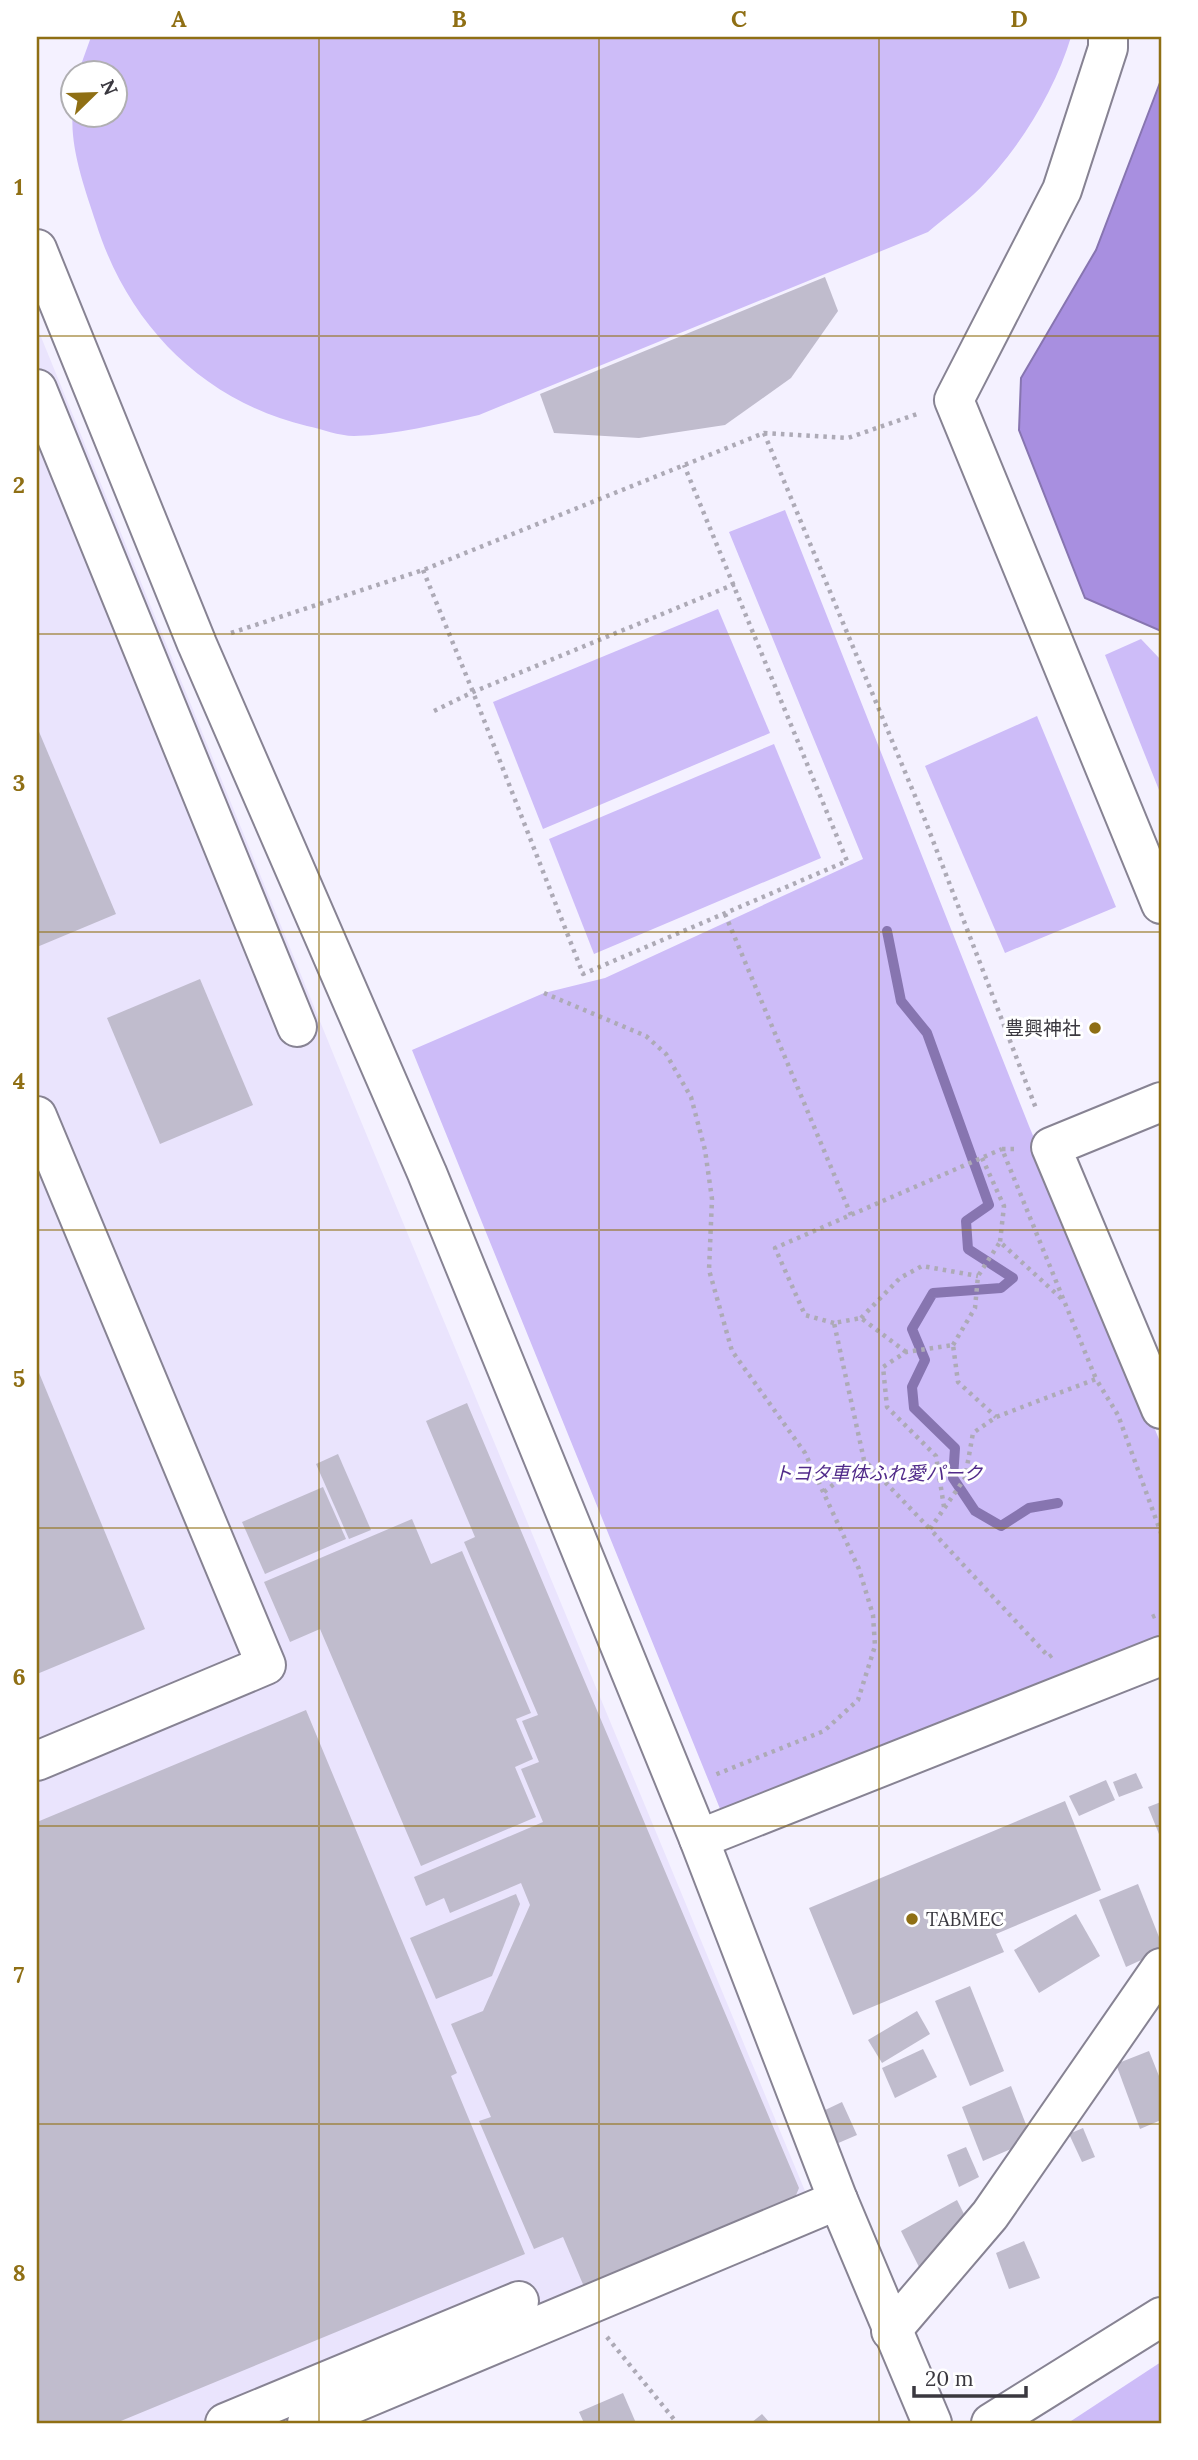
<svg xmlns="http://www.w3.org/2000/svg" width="1198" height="2460" font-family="Lora,'Noto Sans JP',serif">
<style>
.built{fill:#eae4fd}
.green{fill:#cdbcf8}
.water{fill:#a88fe0;stroke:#8775b0;stroke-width:2}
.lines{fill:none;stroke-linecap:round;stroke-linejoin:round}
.stream{stroke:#8775b0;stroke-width:10}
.building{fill:#c0bccd}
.minor-casing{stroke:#878393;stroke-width:42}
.path{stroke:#adaab6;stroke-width:4.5;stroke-dasharray:3.5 5;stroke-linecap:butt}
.minor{stroke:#fff;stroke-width:38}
.grid{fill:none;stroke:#8f6f14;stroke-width:2;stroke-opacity:0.55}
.poi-dot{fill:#8f6f14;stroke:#fff;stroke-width:2.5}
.labels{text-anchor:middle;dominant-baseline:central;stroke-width:6;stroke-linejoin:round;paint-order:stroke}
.poi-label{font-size:19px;fill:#3a383f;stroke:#fff;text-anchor:end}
.park-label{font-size:19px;font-style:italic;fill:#512b8a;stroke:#fff}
.neatline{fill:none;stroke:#8f6f14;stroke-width:2.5}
.grid-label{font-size:23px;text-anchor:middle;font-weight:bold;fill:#8f6f14}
</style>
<rect width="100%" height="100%" fill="#f4f1ff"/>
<polygon class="built" points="37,327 348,1090 805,2191 799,2214 290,2423 37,2423"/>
<g class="green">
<path d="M 91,37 L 1071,37 C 1054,93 1017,153 974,194 C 960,207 943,219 928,232 L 479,415 C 438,424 396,435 354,436 C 339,436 322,429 307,426 C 203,401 128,325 96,223 C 85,189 69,147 73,110 L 74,116 L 116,116 L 116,74 L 78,73 Z"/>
<polygon points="785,510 1029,1126 1161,1444 1161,1654 727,1826 412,1050 544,993 605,978 863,859 729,532"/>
<polygon points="718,609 770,733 543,829 493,702"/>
<polygon points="1141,639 1161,660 1161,795 1105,655"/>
<polygon points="1037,716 1116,907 1005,953 925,766"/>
<polygon points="774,744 821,858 594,954 549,839"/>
<polygon points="1161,2362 1161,2423 1068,2423"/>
</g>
<polygon class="water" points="1161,80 1161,631 1085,598 1019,430 1021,378 1096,250"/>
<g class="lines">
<polyline class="stream" points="887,931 901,1001 927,1033 989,1205 966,1221 968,1249 1013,1278 1001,1288 933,1293 912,1329 925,1360 912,1387 914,1408 955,1448 953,1478 975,1511 1001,1526 1029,1508 1058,1503"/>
</g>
<g class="building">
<polygon points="825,277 838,311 791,378 725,425 639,438 554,433 540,394"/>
<polygon points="37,727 116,914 37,947"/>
<polygon points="200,979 253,1105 160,1144 107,1018"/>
<polygon points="37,1368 145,1629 37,1674"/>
<polygon points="467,1403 799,2188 794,2200 585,2289 563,2237 534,2249 479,2121 491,2117 451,2024 483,2011 530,1905 521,1883 450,1913 444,1898 426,1906 414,1877 543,1822 521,1769 539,1762 522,1721 538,1715 464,1542 475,1537 426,1421"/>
<polygon points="338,1454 371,1530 349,1539 316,1464"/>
<polygon points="323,1487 346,1539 265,1574 242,1522"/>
<polygon points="412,1519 431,1564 462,1551 531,1713 516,1719 533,1759 515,1767 536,1817 421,1866 320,1629 290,1642 264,1582"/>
<polygon points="306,1710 457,2073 451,2076 525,2254 116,2423 37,2423 37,1822"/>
<polygon points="1136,1773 1143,1788 1119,1797 1113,1782"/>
<polygon points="1106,1780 1115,1800 1079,1816 1069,1796"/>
<polygon points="1065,1801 1101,1890 996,1934 1004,1952 853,2015 809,1908"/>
<polygon points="1161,1802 1161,1839 1148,1807"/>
<polygon points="1138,1884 1161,1942 1161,1951 1126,1967 1099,1900"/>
<polygon points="516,1894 520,1904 492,1976 436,1999 410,1938"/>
<polygon points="1076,1914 1100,1956 1039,1993 1014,1950"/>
<polygon points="970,1986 1004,2071 970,2086 935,2001"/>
<polygon points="917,2011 930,2034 882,2063 868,2040"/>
<polygon points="923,2049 937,2077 895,2098 882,2068"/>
<polygon points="1149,2051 1161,2081 1161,2120 1140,2129 1116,2064"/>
<polygon points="1011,2086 1032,2140 983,2161 962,2107"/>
<polygon points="842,2102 857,2135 836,2144 821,2112"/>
<polygon points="1083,2128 1095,2157 1082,2162 1069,2134"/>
<polygon points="966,2147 979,2177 959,2187 947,2155"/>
<polygon points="957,2200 970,2226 956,2246 919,2267 901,2231"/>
<polygon points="1024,2241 1040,2278 1009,2289 996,2253"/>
<polygon points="623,2393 636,2423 584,2423 579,2412"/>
<polygon points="762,2414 770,2423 751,2423"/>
</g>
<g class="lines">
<g class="minor-casing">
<g id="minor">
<polyline points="1108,37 1108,48 1062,190 954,400 1161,904"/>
<polyline points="37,249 197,644 427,1173 699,1839 838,2200 932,2423"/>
<polyline points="37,389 297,1027"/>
<polyline points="1161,1102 1051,1147 1161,1409"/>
<polyline points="37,1116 266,1665 37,1761"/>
<polyline points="699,1839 1161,1656"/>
<polyline points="891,2331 990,2215 1161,1968"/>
<polyline points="225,2423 519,2301"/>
<polyline points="307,2423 838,2200"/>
<polyline points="991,2423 1161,2317"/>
</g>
</g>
<g class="path">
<polyline points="764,433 925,820 1037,1111"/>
<polyline points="423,570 473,692 583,974 847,861 684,465"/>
<polyline points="231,633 423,570 764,433 848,438 920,413"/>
<polyline points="434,711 473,692 735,584"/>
<polyline points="725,914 851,1215"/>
<polyline points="544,993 646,1036 666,1054 691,1097 705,1150 712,1199 709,1270 732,1351 805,1453 859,1569 873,1615 875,1646 858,1700 824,1731 712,1776"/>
<polyline points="1014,1149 1002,1149 1096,1379"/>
<polyline points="982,1158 1004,1206 1000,1242"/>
<polyline points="861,1318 900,1278 922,1266 978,1276"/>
<polyline points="834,1323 805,1315 775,1248 1002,1149"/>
<polyline points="953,1345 975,1308 978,1276 1000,1242 1064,1301"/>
<polyline points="906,1352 861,1318 834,1323 864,1460 930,1529"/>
<polyline points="824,1492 864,1460"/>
<polyline points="944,1507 936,1456 887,1407 883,1367 906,1352 953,1345 958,1382 996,1417"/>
<polyline points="1152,1617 1161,1613"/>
<polyline points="1052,1655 1049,1657 930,1529 965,1478 973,1433 996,1417 1096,1379 1118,1415 1161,1533"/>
<polyline points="607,2337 677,2423"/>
</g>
<use href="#minor" class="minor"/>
</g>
<path class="grid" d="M 319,37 L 319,2423M 599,37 L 599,2423M 879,37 L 879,2423M 37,336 L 1161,336M 37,634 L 1161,634M 37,932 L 1161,932M 37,1230 L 1161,1230M 37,1528 L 1161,1528M 37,1826 L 1161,1826M 37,2124 L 1161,2124"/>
<g class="poi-dot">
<circle cx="1095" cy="1028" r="7"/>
<circle cx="912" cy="1919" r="7"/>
</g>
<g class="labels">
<g class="poi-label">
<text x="1081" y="1028">豊興神社</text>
<text x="926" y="1919" text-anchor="start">TABMEC</text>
</g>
<g class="park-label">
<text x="878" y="1473">トヨタ車体ふれ愛パーク</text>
</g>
</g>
<rect width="1198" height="2460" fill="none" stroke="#ffffff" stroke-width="77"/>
<g transform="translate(94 94) rotate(67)"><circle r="33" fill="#ffffff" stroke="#b0afb2" stroke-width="2"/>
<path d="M0-5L12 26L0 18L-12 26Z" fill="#8f6f14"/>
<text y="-10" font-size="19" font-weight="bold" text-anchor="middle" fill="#3a383f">N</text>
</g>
<path d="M914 2386v10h112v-10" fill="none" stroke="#3a383f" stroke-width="3.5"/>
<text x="925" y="2386" font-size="21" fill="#3a383f" stroke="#ffffff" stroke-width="5" paint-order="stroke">20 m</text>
<rect x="38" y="38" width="1122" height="2384" class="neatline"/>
<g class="grid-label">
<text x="179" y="27">A</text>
<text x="459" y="27">B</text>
<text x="739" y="27">C</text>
<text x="1019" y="27">D</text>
<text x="19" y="195">1</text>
<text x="19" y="493">2</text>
<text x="19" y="791">3</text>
<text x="19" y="1089">4</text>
<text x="19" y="1387">5</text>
<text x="19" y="1685">6</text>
<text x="19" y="1983">7</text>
<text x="19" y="2281">8</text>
</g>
</svg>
